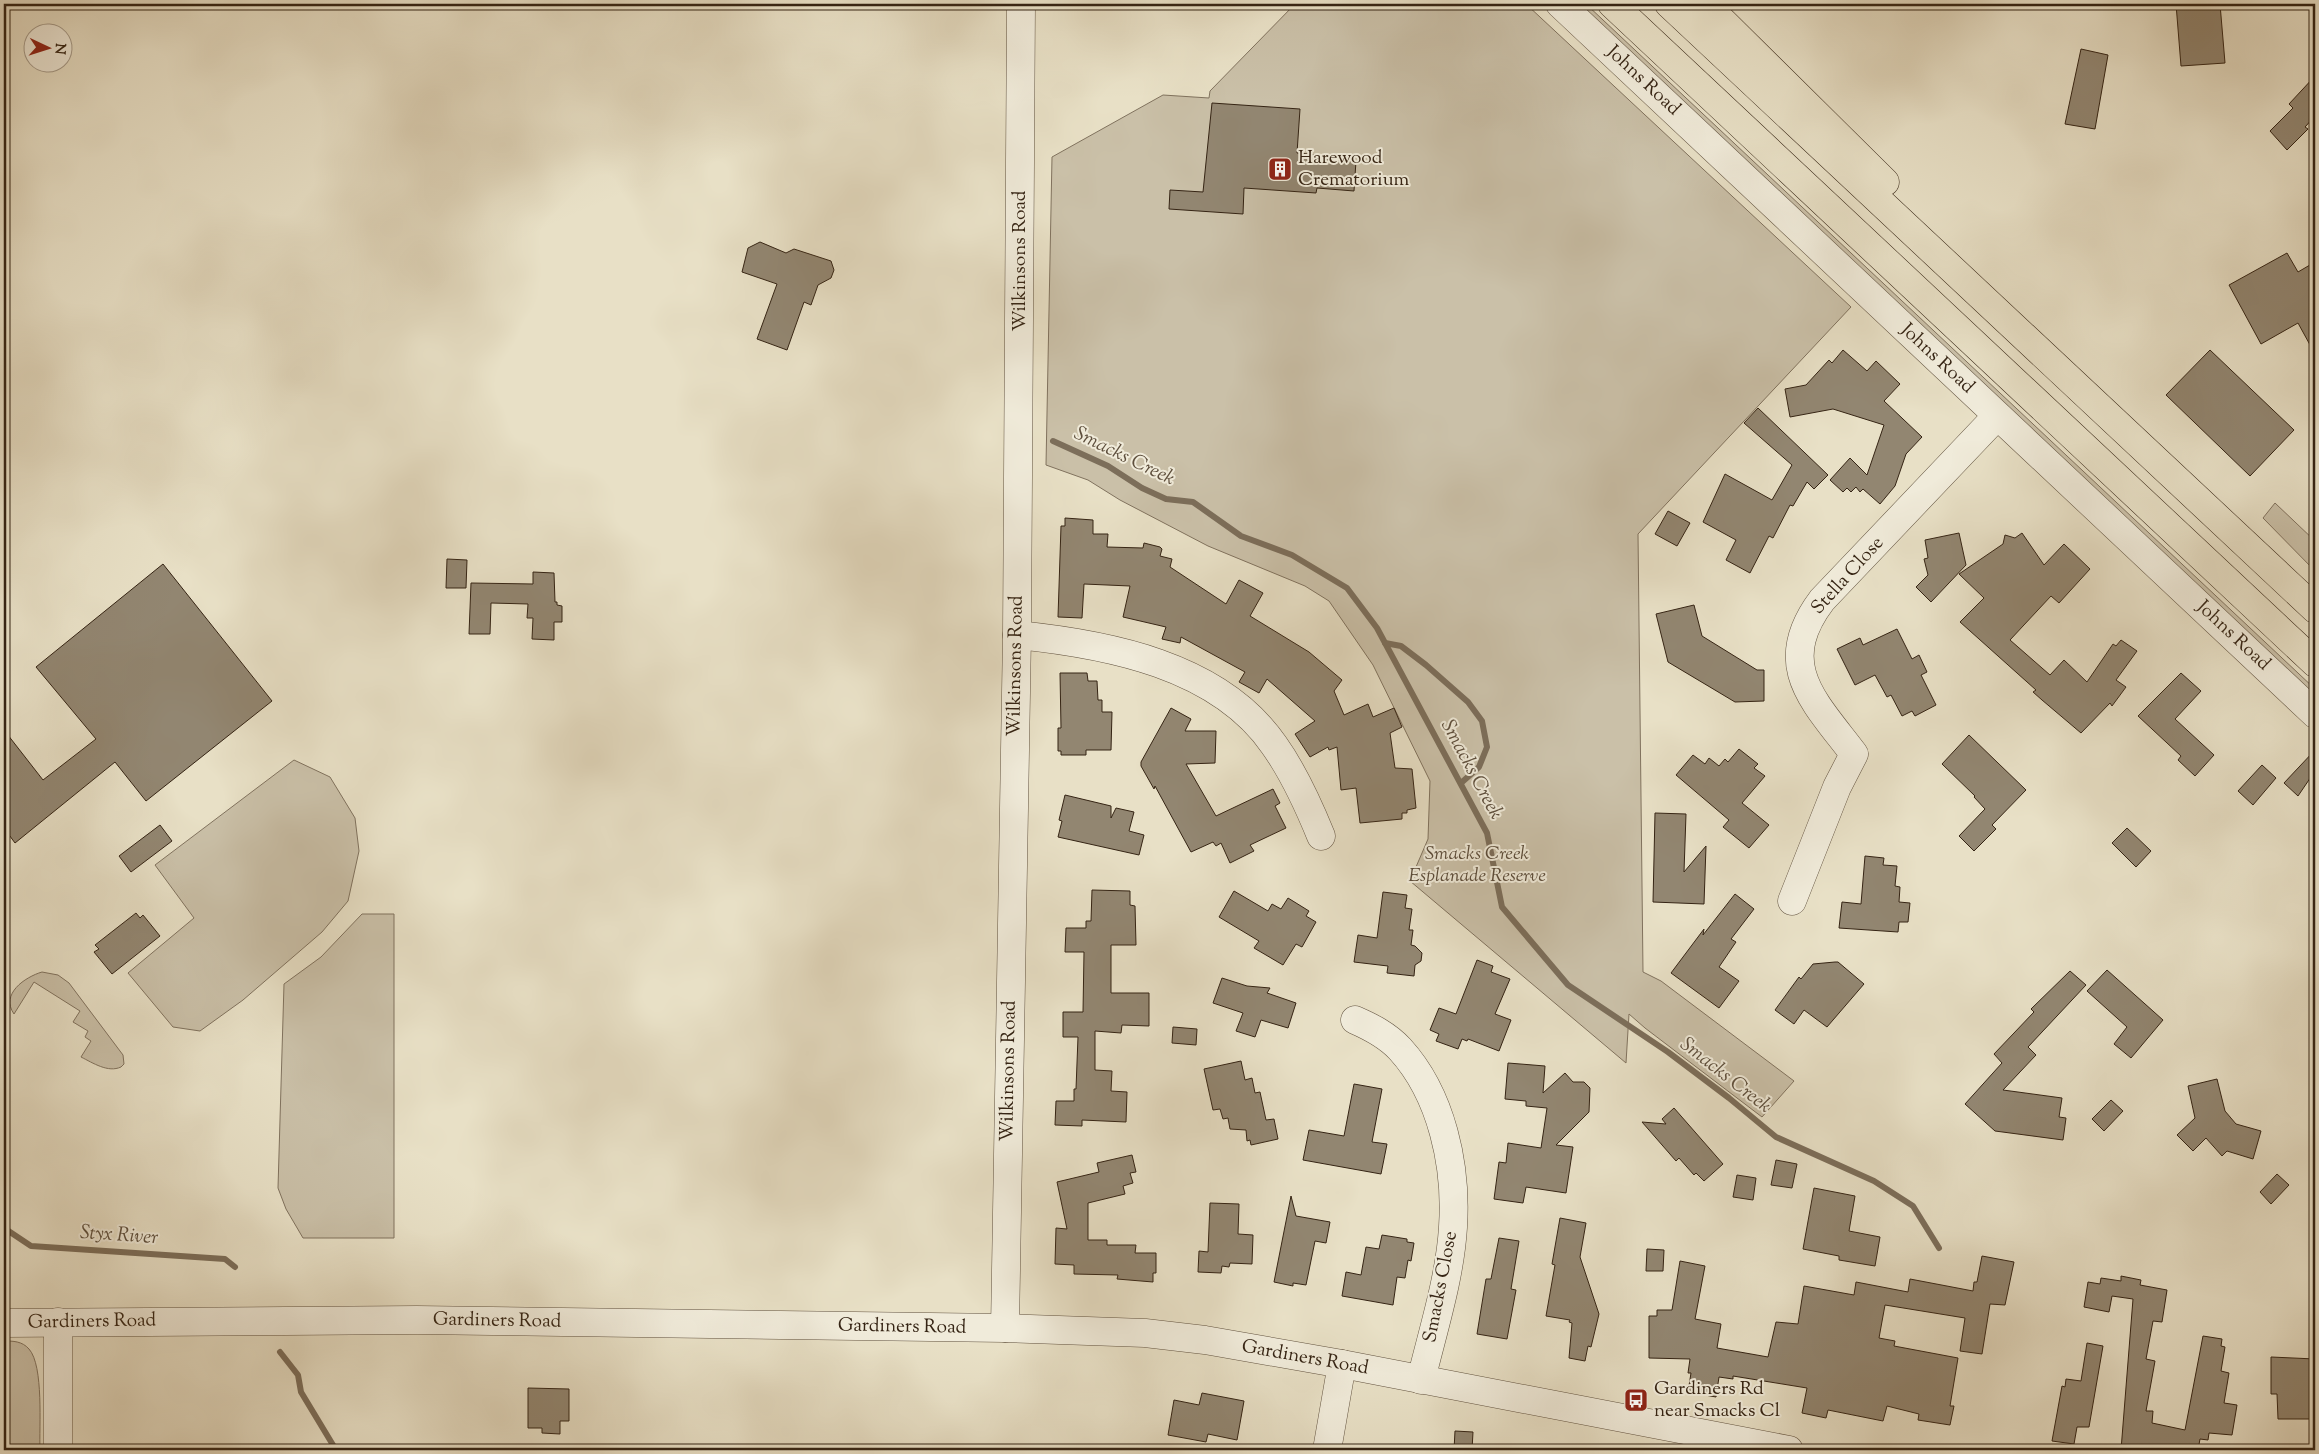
<svg xmlns="http://www.w3.org/2000/svg" width="2319" height="1454" font-family="'Sorts Mill Goudy',serif">
<style>
.green{fill:#cac0a8;stroke:#80725e}
.lines{fill:none;stroke-linecap:round;stroke-linejoin:round}
.stream{stroke:#7c6e5a;stroke-width:6}
.building{fill:#928671;stroke:#352414}
.minor-casing{stroke:#625340;stroke-width:29}
.highway-casing{stroke:#352414;stroke-width:29}
.minor{stroke:#f0ebda;stroke-width:28}
.highway{stroke:#e8e0c6;stroke-width:28}
.labels{text-anchor:middle;dominant-baseline:central;stroke-width:4;stroke-linejoin:round;paint-order:stroke}
.street-label{font-size:19px;fill:#352414;stroke:#f0ebda}
.poi-label{font-size:19px;fill:#352414;stroke:#f0ebda;text-anchor:start}
.park-label{font-size:19px;font-style:italic;fill:#5a4b39;stroke:#f0ebda}
.water-label{font-size:20px;font-style:italic;fill:#5e4f3d;stroke:#f0ebda}
</style>
<rect width="100%" height="100%" fill="#e8e0c6"/>
<filter id="stains"><feTurbulence type="fractalNoise" baseFrequency=".004" numOctaves="4"/><feColorMatrix values="0 0 0 0 .2 0 0 0 0 .09 0 0 0 0 .02 0 0 0 .5 -.17"/></filter>
<radialGradient id="worn" r=".72"><stop offset=".6" stop-color="#630" stop-opacity="0"/><stop offset="1" stop-color="#630" stop-opacity=".3"/></radialGradient>
<g class="green">
<polygon points="1295,4 1526,4 1851,307 1638,534 1643,972 1661,981 1794,1081 1762,1117 1645,1028 1629,1014 1626,1063 1410,881 1428,839 1430,781 1373,665 1329,601 1305,586 1208,546 1120,500 1088,480 1046,465 1052,157 1163,95 1209,98 1210,91"/>
<polygon points="1569,4 1586,4 2315,689 2315,705"/>
<polygon points="2275,503 2315,541 2315,571 2263,518"/>
<polygon points="294,760 330,777 355,818 359,851 348,901 322,932 243,1000 200,1031 173,1027 128,973 194,918 155,865"/>
<polygon points="362,914 394,914 394,1238 303,1238 286,1209 278,1188 284,984 321,957"/>
<path d="M 42,972 L 58,975 L 69,983 L 123,1055 L 124,1064 L 121,1067 C 108,1073 93,1063 81,1057 L 91,1041 L 85,1037 L 88,1031 L 73,1022 L 80,1011 L 34,982 L 14,1014 C 0,994 25,977 42,972 Z"/>
<path d="M 4,1341 C 13,1341 22,1341 29,1349 C 44,1366 39,1427 40,1450 L 4,1450 Z"/>
</g>
<g class="lines">
<g class="stream">
<polyline points="1053,441 1108,466 1142,488 1166,499 1193,502 1241,536 1292,555 1347,588 1377,628 1487,833 1502,907 1568,985 1668,1052 1729,1098 1776,1137 1874,1181 1913,1206 1939,1248"/>
<polyline points="1385,643 1401,646 1426,665 1468,702 1482,721 1487,747 1479,767 1461,783"/>
<polyline points="4,1228 31,1246 225,1259 235,1267"/>
<polyline points="280,1352 298,1375 301,1392 336,1450"/>
</g>
</g>
<g class="building">
<polygon points="2176,4 2220,4 2225,63 2181,66"/>
<polygon points="2081,49 2108,55 2095,129 2065,124"/>
<polygon points="2315,76 2315,116 2305,127 2308,129 2287,150 2270,131 2293,108 2289,104"/>
<polygon points="1212,103 1300,109 1297,153 1319,155 1318,159 1356,161 1354,191 1317,188 1316,193 1244,188 1243,214 1169,209 1170,190 1203,192"/>
<polygon points="760,242 786,253 794,249 831,261 834,270 831,278 818,285 811,305 804,302 787,350 757,339 777,284 742,272 748,248"/>
<polygon points="2287,253 2298,272 2315,262 2315,354 2298,323 2261,344 2229,285"/>
<polygon points="1843,350 1867,371 1876,361 1900,384 1884,401 1922,437 1906,454 1895,486 1880,504 1863,489 1860,492 1856,487 1851,492 1847,488 1843,492 1830,480 1850,458 1867,475 1884,425 1833,409 1790,417 1785,389 1806,385 1829,360 1832,363"/>
<polygon points="2210,350 2294,430 2250,476 2166,395"/>
<polygon points="1758,408 1828,475 1814,489 1807,482 1793,506 1790,505 1773,538 1769,536 1750,573 1726,560 1736,540 1703,522 1725,474 1772,500 1792,465 1744,423"/>
<polygon points="1668,511 1690,523 1677,546 1655,534"/>
<polygon points="1065,518 1093,520 1093,534 1108,534 1107,547 1143,548 1144,543 1160,547 1162,549 1160,556 1172,559 1170,567 1226,604 1239,580 1263,593 1250,616 1309,652 1342,680 1334,691 1344,715 1368,704 1373,717 1394,708 1402,727 1390,733 1395,768 1412,769 1416,808 1407,810 1407,813 1402,813 1402,819 1360,823 1356,788 1341,790 1337,747 1329,750 1328,747 1310,757 1295,734 1315,721 1267,679 1259,693 1239,682 1245,672 1181,637 1180,643 1162,639 1166,627 1123,617 1130,586 1084,584 1082,618 1058,617 1061,526 1065,526"/>
<polygon points="1959,533 1966,565 1931,602 1916,587 1928,575 1924,559 1928,558 1925,540"/>
<polygon points="2022,533 2044,565 2064,544 2090,569 2059,603 2051,596 2010,640 2050,675 2064,660 2087,682 2113,644 2116,646 2121,640 2137,651 2116,680 2126,687 2112,706 2110,703 2081,733 2042,700 2033,692 2036,690 1960,622 1984,598 1959,574 2003,544 2005,535 2015,538"/>
<polygon points="447,559 467,560 466,588 446,588"/>
<polygon points="163,564 272,701 146,801 115,762 15,843 4,828 4,730 43,780 96,739 36,667"/>
<polygon points="533,572 554,573 555,602 557,602 557,605 562,606 562,622 554,622 554,640 532,639 533,618 527,618 528,604 491,603 490,634 469,634 471,583 533,584"/>
<polygon points="1694,605 1702,636 1757,670 1764,670 1764,701 1735,702 1668,662 1656,614"/>
<polygon points="1897,629 1912,659 1919,655 1927,672 1921,675 1936,705 1915,716 1912,711 1902,716 1891,695 1887,697 1875,675 1855,685 1837,649 1860,638 1863,645"/>
<polygon points="1060,673 1087,673 1088,681 1097,681 1098,700 1102,700 1102,712 1112,712 1111,750 1086,750 1086,755 1061,755 1061,751 1058,751 1058,728 1061,728"/>
<polygon points="2181,673 2201,691 2175,719 2214,755 2195,776 2178,760 2181,756 2138,716"/>
<polygon points="1171,708 1191,719 1185,731 1216,731 1215,763 1186,764 1216,816 1273,789 1280,803 1275,806 1286,828 1250,845 1254,851 1230,863 1221,843 1216,846 1213,842 1191,852 1155,786 1154,789 1141,766 1141,762"/>
<polygon points="1969,735 2026,790 1992,825 1996,829 1974,851 1959,836 1985,809 1974,797 1975,796 1942,764"/>
<polygon points="1739,749 1758,764 1754,768 1765,776 1742,803 1769,825 1749,848 1723,827 1729,820 1676,775 1693,755 1705,764 1709,758 1719,766 1725,759 1728,762"/>
<polygon points="2315,750 2315,771 2298,796 2284,783"/>
<polygon points="2262,765 2276,778 2253,805 2238,791"/>
<polygon points="1065,795 1111,806 1111,818 1116,808 1134,812 1129,831 1144,835 1139,855 1058,837 1062,821 1059,820"/>
<polygon points="1655,813 1686,814 1684,872 1706,846 1704,904 1653,902"/>
<polygon points="160,825 172,841 131,872 119,856"/>
<polygon points="2127,828 2151,851 2136,867 2112,843"/>
<polygon points="1865,856 1884,858 1883,865 1897,866 1895,886 1900,887 1899,902 1910,903 1908,922 1899,922 1898,932 1839,928 1842,902 1861,904"/>
<polygon points="1092,890 1130,891 1130,905 1135,906 1136,945 1111,945 1111,993 1149,993 1149,1026 1122,1025 1121,1033 1095,1031 1095,1070 1112,1071 1111,1091 1127,1092 1126,1122 1082,1120 1082,1126 1055,1125 1056,1101 1074,1101 1074,1089 1076,1089 1078,1037 1063,1037 1063,1012 1083,1012 1084,952 1065,952 1066,928 1086,928 1086,921 1091,921"/>
<polygon points="1234,891 1268,911 1272,904 1281,909 1288,898 1309,911 1306,916 1316,922 1302,947 1296,944 1283,965 1254,948 1259,941 1219,917"/>
<polygon points="1383,892 1407,895 1405,908 1412,909 1409,930 1413,930 1411,945 1415,946 1422,953 1421,961 1415,965 1414,976 1387,973 1388,966 1354,962 1358,935 1377,938"/>
<polygon points="1735,894 1754,909 1731,939 1736,942 1719,967 1739,981 1719,1008 1671,973 1704,929 1703,935"/>
<polygon points="136,913 140,918 143,915 160,936 112,974 94,952 99,949 95,945"/>
<polygon points="1477,960 1493,966 1491,972 1510,979 1495,1014 1511,1020 1499,1051 1468,1039 1467,1041 1462,1039 1458,1049 1436,1041 1439,1034 1430,1030 1439,1008 1456,1014"/>
<polygon points="1835,962 1838,962 1864,984 1827,1027 1804,1010 1794,1024 1775,1010 1799,977 1801,979 1813,964"/>
<polygon points="2107,970 2163,1020 2131,1058 2114,1044 2127,1027 2087,991"/>
<polygon points="2070,971 2086,985 2028,1047 2036,1055 2003,1090 2062,1098 2059,1117 2066,1118 2063,1140 1995,1131 1965,1104 2002,1063 1994,1054 2034,1012 2031,1009"/>
<polygon points="1222,978 1247,986 1270,988 1267,993 1296,1003 1288,1028 1261,1020 1255,1037 1236,1031 1243,1013 1213,1003"/>
<polygon points="1173,1027 1197,1029 1196,1045 1172,1043"/>
<polygon points="1241,1061 1245,1080 1252,1078 1255,1093 1260,1092 1266,1120 1274,1119 1278,1139 1251,1145 1250,1140 1247,1141 1246,1130 1230,1129 1228,1118 1223,1119 1220,1109 1213,1110 1204,1069"/>
<polygon points="1508,1063 1545,1066 1543,1093 1565,1073 1573,1082 1584,1082 1590,1088 1589,1112 1556,1145 1573,1147 1566,1193 1526,1187 1523,1203 1494,1199 1499,1162 1506,1163 1508,1143 1541,1148 1547,1108 1526,1106 1526,1101 1505,1099"/>
<polygon points="2217,1079 2225,1111 2236,1124 2261,1131 2253,1159 2227,1151 2222,1156 2206,1138 2193,1151 2177,1135 2195,1118 2188,1086"/>
<polygon points="1354,1084 1382,1089 1372,1142 1387,1144 1381,1174 1303,1160 1309,1130 1344,1136"/>
<polygon points="2111,1100 2123,1111 2104,1131 2092,1119"/>
<polygon points="1674,1108 1723,1164 1704,1181 1696,1173 1694,1175 1679,1158 1676,1161 1642,1122 1666,1124 1662,1119"/>
<polygon points="1132,1155 1136,1172 1130,1173 1133,1183 1123,1186 1125,1194 1088,1203 1088,1240 1107,1240 1107,1245 1136,1245 1135,1253 1156,1253 1156,1273 1153,1273 1153,1282 1117,1279 1118,1275 1074,1274 1074,1265 1055,1264 1056,1228 1067,1229 1057,1182 1099,1172 1097,1163"/>
<polygon points="1776,1160 1797,1164 1792,1188 1771,1185"/>
<polygon points="2277,1174 2289,1185 2271,1204 2260,1192"/>
<polygon points="1737,1175 1756,1178 1753,1200 1733,1197"/>
<polygon points="1814,1188 1855,1196 1849,1231 1880,1237 1875,1266 1839,1260 1839,1256 1803,1249"/>
<polygon points="1291,1196 1296,1216 1330,1222 1326,1243 1315,1241 1306,1285 1293,1283 1293,1286 1274,1282"/>
<polygon points="1210,1203 1239,1204 1238,1234 1253,1235 1252,1264 1230,1263 1229,1267 1222,1266 1221,1273 1198,1272 1199,1251 1208,1252"/>
<polygon points="1560,1218 1586,1223 1580,1257 1599,1314 1591,1347 1588,1346 1585,1361 1569,1358 1572,1323 1569,1322 1570,1320 1546,1316 1555,1265 1552,1264"/>
<polygon points="1382,1235 1407,1239 1407,1242 1414,1243 1411,1261 1408,1260 1405,1278 1397,1277 1393,1305 1342,1296 1346,1272 1361,1275 1366,1247 1379,1249"/>
<polygon points="1499,1238 1519,1241 1511,1289 1516,1290 1507,1339 1477,1334 1486,1279 1491,1279"/>
<polygon points="1647,1249 1664,1250 1663,1271 1646,1271"/>
<polygon points="1982,1256 2014,1262 2005,1305 1990,1304 1982,1354 1960,1351 1965,1318 1885,1305 1879,1338 1895,1341 1894,1346 1958,1358 1950,1406 1954,1406 1950,1425 1918,1420 1919,1414 1887,1406 1883,1421 1828,1410 1826,1418 1802,1413 1807,1388 1733,1376 1733,1379 1719,1377 1716,1397 1688,1392 1691,1373 1688,1373 1690,1359 1649,1358 1649,1316 1657,1316 1657,1310 1672,1310 1680,1261 1705,1266 1695,1319 1721,1324 1717,1348 1768,1357 1776,1322 1798,1324 1804,1286 1854,1295 1856,1282 1908,1292 1910,1279 1973,1291 1974,1282 1977,1282"/>
<polygon points="2121,1276 2141,1280 2140,1285 2167,1290 2162,1322 2153,1321 2146,1359 2155,1361 2146,1411 2153,1411 2152,1423 2185,1430 2203,1336 2222,1339 2221,1346 2225,1347 2221,1371 2229,1373 2224,1403 2237,1405 2232,1435 2209,1433 2208,1440 2200,1439 2198,1450 2121,1450 2133,1299 2112,1296 2109,1312 2084,1307 2088,1282 2100,1284 2101,1278 2121,1281"/>
<polygon points="2087,1343 2103,1346 2089,1427 2077,1427 2074,1444 2052,1441 2062,1386 2065,1387 2066,1379 2081,1381"/>
<polygon points="2271,1357 2315,1359 2315,1419 2278,1419 2277,1394 2271,1394"/>
<polygon points="528,1388 569,1389 569,1421 560,1421 560,1434 542,1433 542,1428 528,1428"/>
<polygon points="1202,1393 1244,1401 1237,1440 1208,1434 1206,1442 1168,1435 1174,1400 1199,1405"/>
<polygon points="1455,1431 1473,1432 1472,1450 1454,1450"/>
</g>
<g class="lines">
<g class="minor-casing">
<g id="minor">
<polyline points="1560,4 2315,714"/>
<path d="M 1017,635 C 1107,644 1219,665 1274,745 C 1294,773 1308,804 1321,836"/>
<path d="M 1792,901 L 1837,787 L 1854,754 C 1814,701 1773,665 1822,600 L 1997,416"/>
<path d="M 1355,1020 C 1371,1027 1387,1035 1400,1049 C 1442,1095 1457,1166 1453,1227 C 1450,1278 1433,1330 1421,1380"/>
<polyline points="4,1323 417,1320 1005,1328 1145,1333 1205,1340 1342,1364 1789,1450"/>
<polyline points="1005,1328 1017,635 1021,4"/>
<polyline points="58,1450 58,1322"/>
<polyline points="1327,1450 1342,1364"/>
</g>
</g>
<g class="highway-casing">
<g id="highway">
<polyline points="1612,4 2315,663"/>
<polyline points="1669,4 2315,609"/>
<polyline points="1705,4 1885,182"/>
</g>
</g>
<use href="#minor" class="minor"/>
<use href="#highway" class="highway"/>
</g>
<defs>
<g id="building-square" transform="scale(1.25)"><rect x="-9" y="-9" width="18" height="18" rx="4" fill="#8f2418" stroke="#f0ebda"/><path d="M-4-6H4V6H1V3H-1V6H-4ZM-2.5-4.3h1.7v1.8h-1.7ZM.8-4.3h1.7v1.8H.8ZM-2.5-1h1.7V.8h-1.7ZM.8-1h1.7V.8H.8Z" fill="#fff"/></g>
<g id="bus-square" transform="scale(1.25)"><rect x="-9" y="-9" width="18" height="18" rx="4" fill="#8f2418" stroke="#f0ebda"/><path d="M-5-6H5V4H4V6H2V4H-2V6H-4V4H-5ZM-3.5-4V0h7V-4ZM-3.5 1.2v1.5H-2V1.2ZM2 1.2v1.5H3.5V1.2Z" fill="#fff"/></g>
</defs>
<g fill-rule="evenodd">
<use href="#building-square" x="1280" y="169"/>
<use href="#bus-square" x="1636" y="1400"/>
</g>
<g class="labels">
<g class="street-label">
<text transform="translate(1643 81) rotate(43)">Johns Road</text>
<text transform="translate(1020 261) rotate(-90)">Wilkinsons Road</text>
<text transform="translate(1937 359) rotate(43)">Johns Road</text>
<text transform="translate(1848 576) rotate(-48)">Stella Close</text>
<text transform="translate(2233 636) rotate(43)">Johns Road</text>
<text transform="translate(1016 666) rotate(-89)">Wilkinsons Road</text>
<text transform="translate(1009 1071) rotate(-89)">Wilkinsons Road</text>
<text transform="translate(1441 1287) rotate(-79)">Smacks Close</text>
<text transform="translate(497 1321) rotate(1)">Gardiners Road</text>
<text transform="translate(92 1322) rotate(-1)">Gardiners Road</text>
<text transform="translate(902 1327) rotate(1)">Gardiners Road</text>
<text transform="translate(1305 1358) rotate(10)">Gardiners Road</text>
</g>
<g class="poi-label">
<text x="1298" y="158">Harewood<tspan x="1298" dy="22">Crematorium</tspan></text>
<text x="1654" y="1389">Gardiners Rd<tspan x="1654" dy="22">near Smacks Cl</tspan></text>
</g>
<g class="park-label">
<text x="1477" y="854">Smacks Creek<tspan x="1477" dy="22">Esplanade Reserve</tspan></text>
</g>
<g class="water-label">
<text transform="translate(1124 457) rotate(26)">Smacks Creek</text>
<text transform="translate(1471 770) rotate(62)">Smacks Creek</text>
<text transform="translate(1725 1076) rotate(38)">Smacks Creek</text>
<text transform="translate(119 1236) rotate(4)">Styx River</text>
</g>
</g>
<rect width="2319" height="1454" fill="none" stroke="#e8e0c6" stroke-width="20"/>
<rect x="5" y="5" width="2309" height="1444" fill="none" stroke="#352414" stroke-width="2.5"/>
<rect x="10" y="10" width="2299" height="1434" fill="none" stroke="#352414"/>
<g transform="translate(48 48) rotate(94)"><circle r="24" fill="#f0ebda" stroke="#a59b8b"/>
<path d="M0-4L9 19L0 12L-9 19Z" fill="#8f2418"/>
<text y="-8" font-size="14" font-weight="bold" text-anchor="middle" fill="#352414">N</text>
</g>
<rect width="100%" height="100%" filter="url(#stains)"/>
<rect width="100%" height="100%" fill="url(#worn)"/>
</svg>
